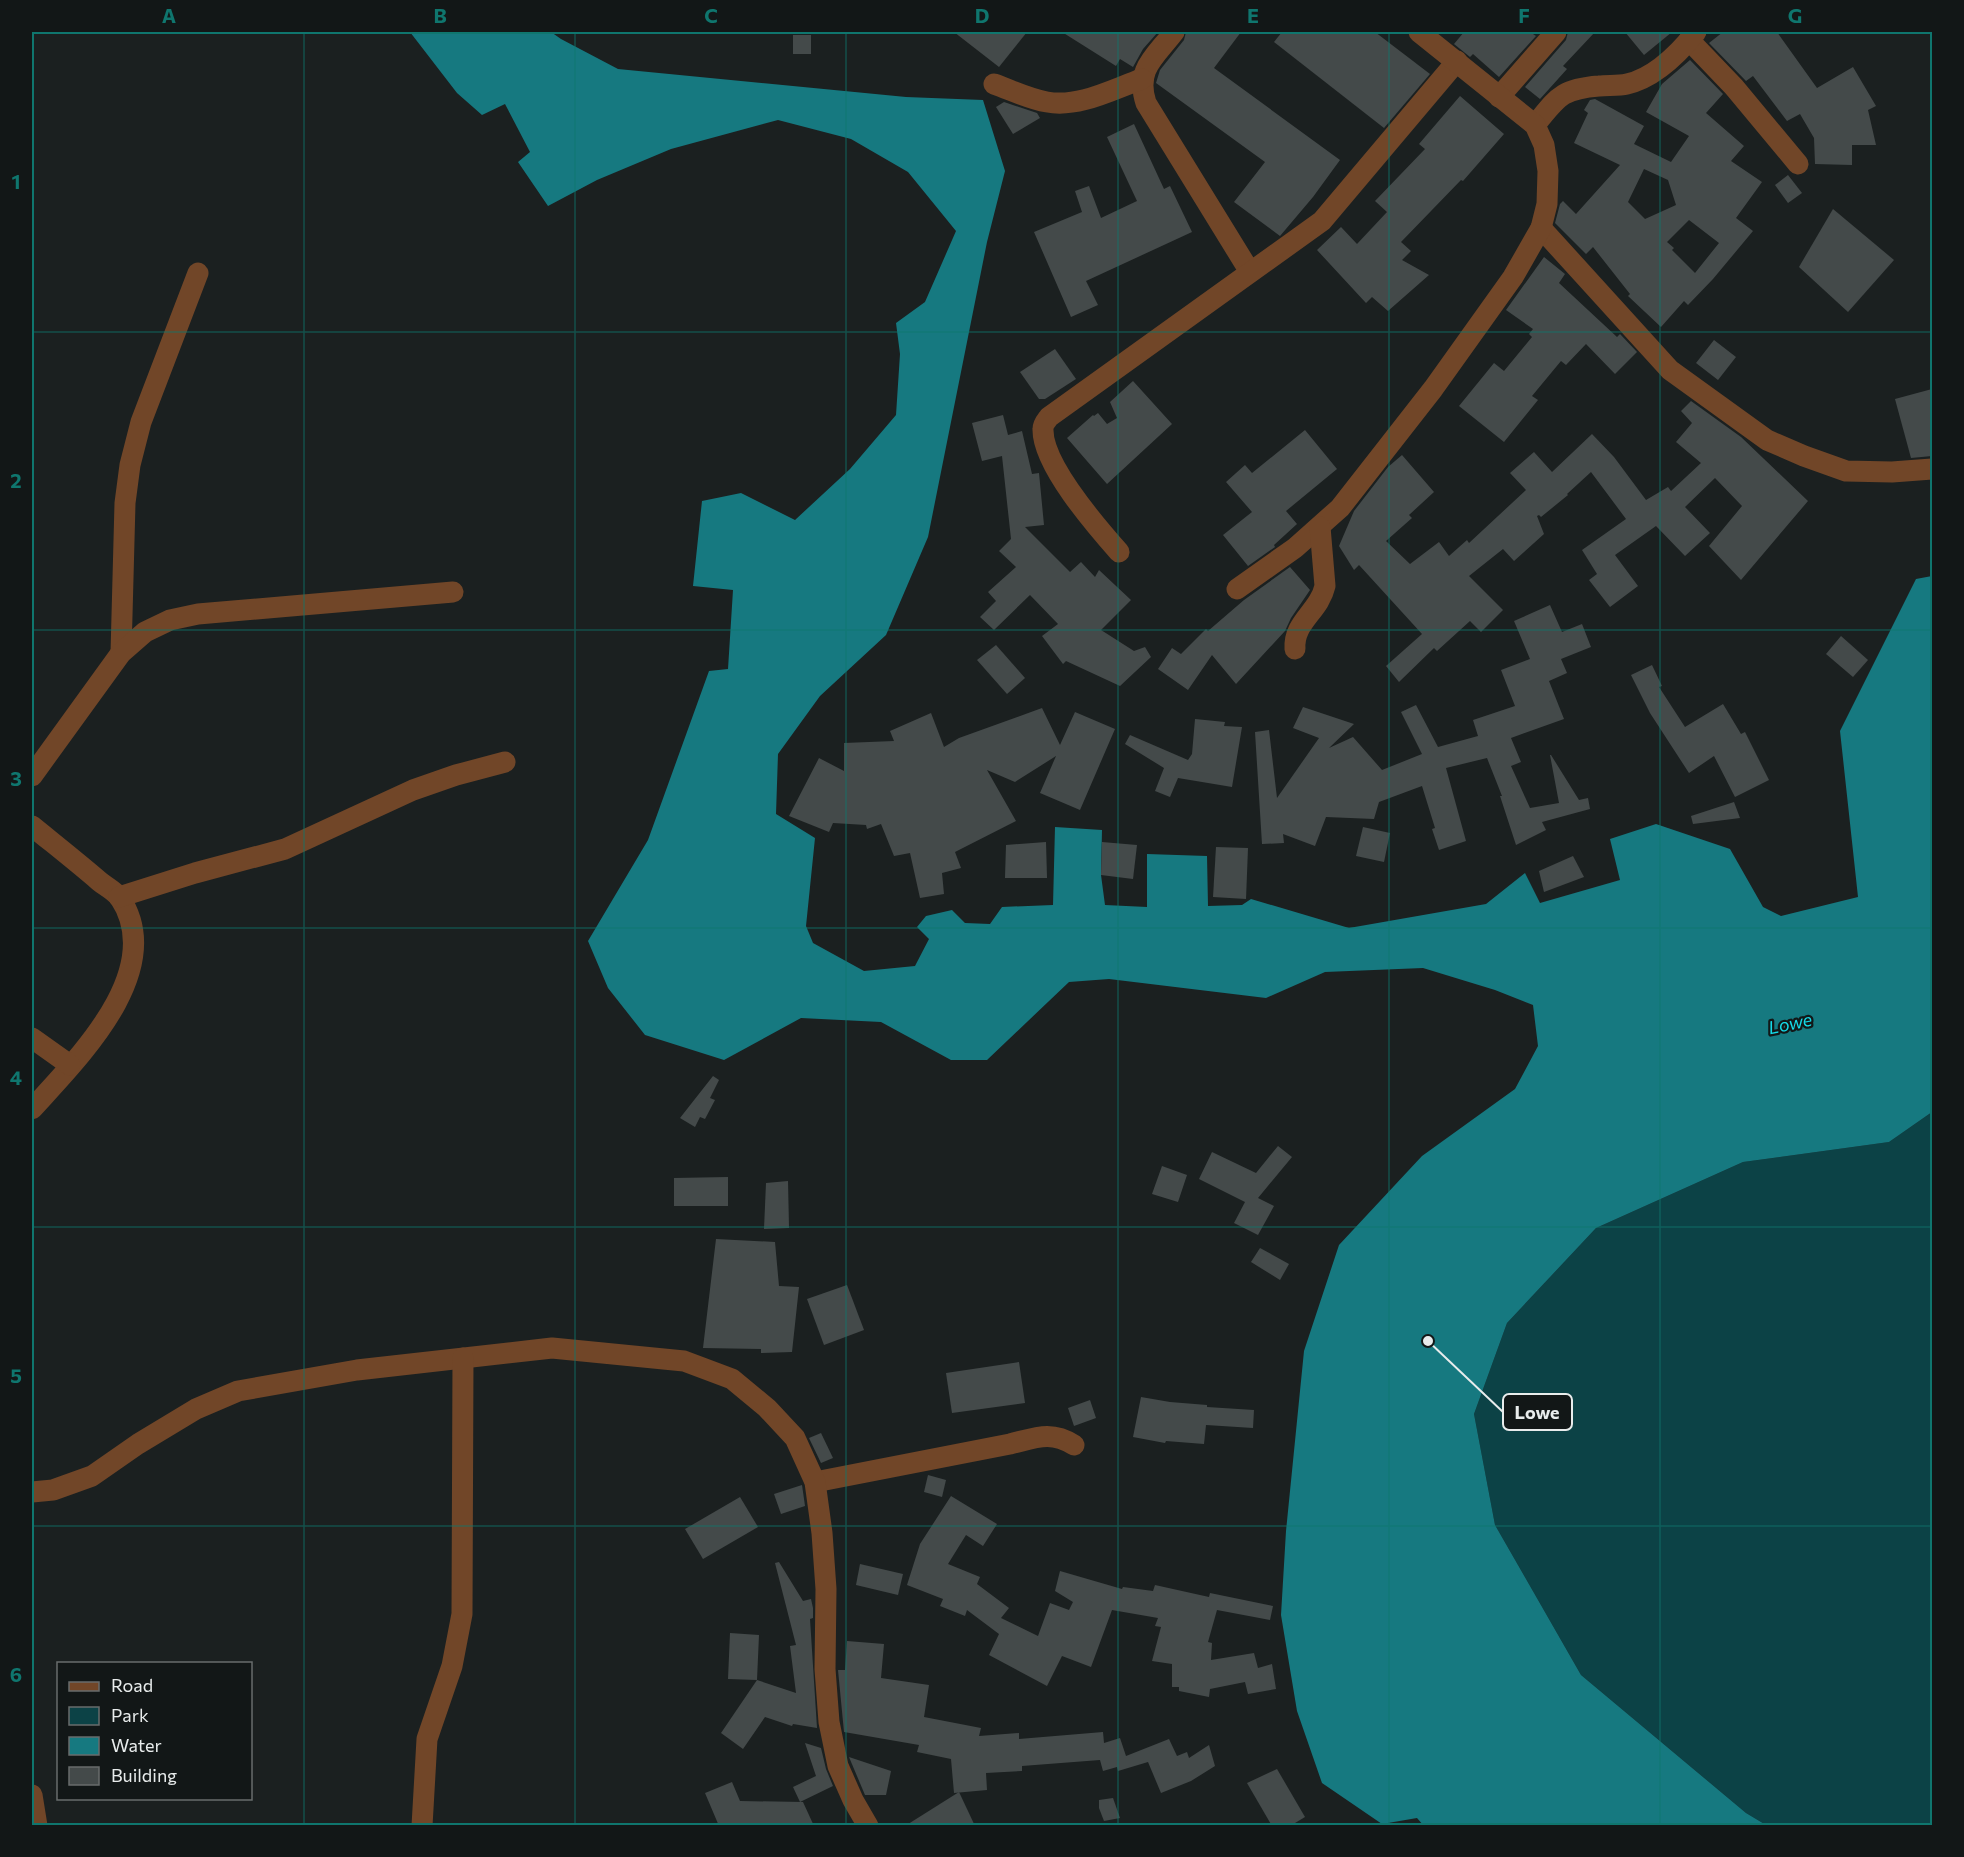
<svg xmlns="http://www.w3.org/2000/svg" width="1964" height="1857" font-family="Commissioner,sans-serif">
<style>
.green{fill:#0c4246}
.water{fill:#167980}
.building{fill:#444a4a;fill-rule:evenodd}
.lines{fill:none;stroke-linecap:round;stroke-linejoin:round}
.street{stroke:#714628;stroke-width:21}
.grid{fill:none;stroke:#0f766e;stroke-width:1.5;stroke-opacity:0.55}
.labels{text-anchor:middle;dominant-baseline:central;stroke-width:4.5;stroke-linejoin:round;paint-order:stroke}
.water-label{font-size:18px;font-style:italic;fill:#14d9e6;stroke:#121717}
.leader{fill:none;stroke:#e8ecec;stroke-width:2}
.callout-dot{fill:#e8ecec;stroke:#121717;stroke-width:2}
.callout{fill:#121717;stroke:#e8ecec;stroke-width:2}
.callout-label{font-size:18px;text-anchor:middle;font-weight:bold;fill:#e8ecec}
.neatline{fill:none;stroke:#0f766e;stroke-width:2}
.grid-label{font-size:20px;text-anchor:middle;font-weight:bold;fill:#0f766e}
</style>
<rect width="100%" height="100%" fill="#1b2020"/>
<polygon class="green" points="1932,1112 1932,1825 1766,1825 1746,1813 1581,1675 1495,1525 1474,1414 1507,1323 1596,1228 1743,1162 1889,1142"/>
<polygon class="water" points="410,32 551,32 561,39 618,69 906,97 983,100 1005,171 987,242 928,537 886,635 820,696 778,754 776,814 815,838 806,926 813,943 864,971 915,966 929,939 917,927 926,916 952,910 965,923 990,924 1002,907 1053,905 1055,827 1102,830 1101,875 1105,905 1147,907 1147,854 1207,856 1208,906 1242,905 1251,899 1349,928 1486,904 1525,873 1540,903 1620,880 1610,839 1656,824 1730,849 1763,907 1781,916 1858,897 1840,731 1916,579 1932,576 1932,1112 1889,1142 1743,1162 1596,1228 1507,1323 1474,1414 1495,1525 1581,1675 1746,1813 1766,1825 1424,1826 1417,1818 1382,1824 1322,1783 1297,1711 1281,1615 1286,1531 1304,1351 1339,1245 1422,1156 1515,1089 1538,1046 1533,1005 1495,990 1423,968 1325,972 1266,998 1109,979 1069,982 987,1060 951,1060 881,1022 801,1018 724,1060 645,1035 608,988 588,941 648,840 709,671 728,669 733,590 693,586 702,501 741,493 795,520 850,469 896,415 900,354 896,323 925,302 956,231 908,172 851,139 778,120 671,149 597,180 548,206 518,162 530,152 505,104 482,115 457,93"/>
<g class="building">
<polygon points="954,32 1027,32 999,67"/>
<polygon points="1062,32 1158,32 1143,49 1133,67 1120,59 1116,66"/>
<polygon points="1186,32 1241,32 1214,68 1340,160 1313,197 1280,236 1234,202 1265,162 1156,83 1160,70 1184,40"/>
<polygon points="1282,32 1375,32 1430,74 1384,128 1274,42"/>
<polygon points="1464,32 1530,32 1536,36 1499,77 1473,54 1470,57 1454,44"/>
<polygon points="1568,32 1595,32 1563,66 1567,69 1540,99 1525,87 1566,40"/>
<polygon points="1625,32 1672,32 1644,55"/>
<polygon points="1723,32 1777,32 1817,88 1853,67 1876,106 1868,110 1876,145 1852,145 1852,165 1815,164 1814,138 1800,114 1787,121 1753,76 1746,81 1709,43"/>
<rect x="793" y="35" width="18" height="19"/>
<path d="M 1690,60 L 1723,94 L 1706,113 L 1744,146 L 1731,161 L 1762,182 L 1736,218 L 1753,231 L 1713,279 L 1688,305 L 1684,301 L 1661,327 L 1628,296 L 1630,294 L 1593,247 L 1586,254 L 1555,223 L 1560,204 L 1563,201 L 1576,214 L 1620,165 L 1574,143 L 1588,113 L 1584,110 L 1590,100 L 1595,99 L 1644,126 L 1634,144 L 1671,162 L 1689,136 L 1646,112 L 1662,84 ZM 1644,169 L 1668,180 L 1676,205 L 1645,219 L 1628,202 ZM 1689,220 L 1719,243 L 1695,273 L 1672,250 L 1674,248 L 1667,242 Z"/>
<polygon points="1460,96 1504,134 1463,181 1461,180 1401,242 1411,251 1402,260 1429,275 1388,311 1372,297 1366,303 1317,250 1341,227 1357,244 1387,212 1375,201 1425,149 1419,144"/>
<polygon points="1004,102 1037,113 1040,118 1013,134 996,107"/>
<polygon points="1134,124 1164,189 1170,186 1192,232 1086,281 1098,305 1071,317 1034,232 1082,212 1075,191 1089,186 1101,218 1137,201 1107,137"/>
<polygon points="1788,175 1802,193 1788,203 1775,185"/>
<polygon points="1833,209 1894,260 1848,312 1799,267"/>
<polygon points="1544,257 1565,274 1559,283 1617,337 1620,334 1637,352 1615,374 1586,344 1566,365 1561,361 1532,396 1538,400 1504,442 1459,406 1494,363 1504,371 1532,337 1529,334 1533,329 1506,310"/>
<polygon points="1714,340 1736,357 1718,380 1696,363"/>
<polygon points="1055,349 1076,379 1045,399 1039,399 1020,372"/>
<polygon points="1133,381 1172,424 1107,484 1067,438 1093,415 1094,416 1098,413 1107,424 1117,418 1110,402"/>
<polygon points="1932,389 1932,456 1911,458 1895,399"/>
<polygon points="1691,401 1741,437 1808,501 1741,580 1709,546 1742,506 1715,478 1685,507 1710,533 1685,556 1656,526 1615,555 1638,586 1610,607 1589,580 1597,574 1582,550 1626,519 1591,472 1567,494 1568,495 1541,517 1539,515 1537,516 1544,534 1514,561 1503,549 1469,576 1503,610 1481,632 1470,621 1437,651 1434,648 1399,682 1386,666 1422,634 1359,565 1354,570 1339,546 1354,511 1388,467 1402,455 1434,492 1409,515 1412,518 1386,541 1410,564 1439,542 1449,556 1467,540 1469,543 1526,490 1510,473 1534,452 1552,472 1592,434 1614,457 1646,500 1668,487 1671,491 1701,463 1676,442 1692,423 1681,411"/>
<polygon points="1003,415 1008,435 1022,431 1032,474 1039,473 1044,525 1025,527 1070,572 1081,562 1095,577 1099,570 1131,600 1101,630 1134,651 1145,647 1151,657 1120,686 1066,661 1063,664 1042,636 1058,624 1030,595 994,630 980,617 996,601 988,592 1016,567 999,551 1011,539 1002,456 982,461 972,423"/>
<polygon points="1305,430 1337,469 1286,511 1297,524 1274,545 1275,547 1248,566 1223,535 1252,512 1226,482 1245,465 1252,473"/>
<polygon points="1290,567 1310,590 1291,618 1285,631 1236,684 1212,655 1188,690 1158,669 1172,648 1181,654 1206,629 1208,631 1244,600"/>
<polygon points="1550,605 1562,632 1582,624 1591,647 1561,659 1567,673 1549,681 1564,719 1511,738 1521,762 1511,766 1530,808 1559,803 1550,755 1551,755 1579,800 1588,798 1590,809 1542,822 1546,830 1516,845 1500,796 1502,796 1487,758 1446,768 1466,841 1439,850 1432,829 1435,828 1422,786 1379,802 1374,819 1326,817 1315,846 1283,834 1284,843 1262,844 1255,732 1269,730 1277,798 1319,738 1293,728 1303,707 1354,724 1329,748 1353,737 1382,770 1422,754 1401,712 1416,705 1438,747 1478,736 1473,720 1515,706 1501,670 1530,659 1514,621"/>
<polygon points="1841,636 1868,660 1853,677 1826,654"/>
<polygon points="996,645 1025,678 1007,694 977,660"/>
<polygon points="1652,665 1662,686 1659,687 1685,727 1723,704 1741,734 1745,732 1769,780 1735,797 1714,756 1689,773 1650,713 1631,675"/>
<polygon points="1042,708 1060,745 1075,712 1115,729 1080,810 1040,793 1056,756 1015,782 987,770 1016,821 955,852 961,868 942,873 944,894 920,898 910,853 894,856 881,824 867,829 866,825 833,823 829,832 789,816 819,758 844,771 844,743 894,741 890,731 931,713 944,747 959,738"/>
<polygon points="1195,719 1225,722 1224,726 1242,727 1232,787 1178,778 1170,797 1155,791 1164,768 1125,744 1130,735 1188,760 1192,754"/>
<polygon points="1734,802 1740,818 1693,824 1691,816"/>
<polygon points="1363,827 1390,833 1384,862 1356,856"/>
<polygon points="1046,842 1047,878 1005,878 1006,845"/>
<polygon points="1102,842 1137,845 1133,879 1101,875"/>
<polygon points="1216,847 1248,848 1246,899 1213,897"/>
<polygon points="1573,856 1584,877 1544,892 1539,871"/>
<polygon points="713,1076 719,1080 710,1098 715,1100 705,1119 700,1117 695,1127 680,1118"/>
<polygon points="1278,1146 1292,1157 1258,1198 1274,1206 1258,1235 1234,1223 1245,1202 1199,1179 1212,1152 1256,1173"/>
<polygon points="1162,1166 1187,1175 1178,1202 1152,1194"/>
<polygon points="728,1177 728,1206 674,1206 674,1178"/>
<polygon points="788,1181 789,1228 764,1229 766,1183"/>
<polygon points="716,1239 775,1242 779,1286 799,1287 792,1352 761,1353 761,1349 703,1348"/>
<polygon points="1260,1248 1289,1264 1280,1280 1251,1262"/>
<polygon points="847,1285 864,1330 824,1345 807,1299"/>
<polygon points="1019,1362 1025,1403 952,1413 946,1373"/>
<polygon points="1141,1397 1170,1402 1207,1405 1207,1407 1254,1410 1253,1428 1206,1425 1204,1444 1166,1441 1165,1443 1133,1437"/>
<polygon points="1090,1400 1096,1418 1074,1426 1068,1408"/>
<polygon points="821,1433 833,1458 821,1463 809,1438"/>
<polygon points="928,1475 946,1480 942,1497 924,1492"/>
<polygon points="802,1485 805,1506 781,1514 774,1494"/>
<polygon points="951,1496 997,1524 983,1546 966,1535 948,1564 980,1577 977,1584 1009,1608 1001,1618 1038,1636 1050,1603 1069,1610 1073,1602 1055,1591 1060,1571 1122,1589 1123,1587 1153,1591 1155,1585 1209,1597 1210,1593 1273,1606 1270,1620 1217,1610 1208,1642 1212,1643 1211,1660 1254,1653 1258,1668 1272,1664 1276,1689 1248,1694 1245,1682 1210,1689 1209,1697 1179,1691 1179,1687 1172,1687 1172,1664 1152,1661 1161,1627 1155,1626 1158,1618 1112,1610 1091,1667 1062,1656 1047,1686 989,1655 999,1634 967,1610 965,1616 940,1606 943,1599 907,1585 920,1544"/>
<polygon points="740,1497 758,1527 703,1559 685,1529"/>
<polygon points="779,1562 803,1601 811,1599 813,1608 813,1618 810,1619 817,1728 793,1724 792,1726 765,1717 743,1749 721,1733 757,1680 728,1679 730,1633 759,1635 757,1680 796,1693 790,1646 796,1645 775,1563"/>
<polygon points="860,1564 903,1574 898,1595 856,1585"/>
<polygon points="847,1641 884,1644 881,1678 929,1685 924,1717 981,1728 979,1736 1019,1733 1019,1739 1103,1732 1104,1743 1120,1738 1126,1756 1169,1739 1177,1756 1187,1752 1189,1758 1209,1745 1215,1766 1191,1781 1161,1793 1148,1762 1118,1771 1117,1767 1103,1771 1100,1760 1022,1766 1022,1771 986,1773 987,1790 954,1793 951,1759 917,1752 919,1745 844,1732 838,1670 845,1670"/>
<polygon points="805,1743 821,1748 826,1769 833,1786 800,1802 793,1787 816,1776"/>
<polygon points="849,1757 891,1771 886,1795 865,1795"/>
<polygon points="1277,1769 1305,1817 1290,1826 1272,1826 1247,1783"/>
<polygon points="732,1782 740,1801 803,1802 814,1826 719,1826 705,1793"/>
<polygon points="959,1792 975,1826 905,1826"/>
<polygon points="1113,1798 1120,1818 1104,1821 1099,1808 1099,1800"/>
</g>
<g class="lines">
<g class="street">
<path d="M 1174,32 C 1155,57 1135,69 1146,103 L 1250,272"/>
<polyline points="1689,40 1734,87 1798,164"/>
<path d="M 994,84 C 1011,90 1029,99 1047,102 C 1079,108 1113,89 1142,79"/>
<polyline points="1499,97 1556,32"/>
<path d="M 1535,125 C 1558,97 1561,89 1599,86 C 1608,85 1618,86 1627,84 C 1654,78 1679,53 1696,32"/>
<polyline points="1541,228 1670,370 1767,440 1804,456 1846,471 1892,472 1932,469"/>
<path d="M 1119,552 C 1096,526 1042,464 1043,429 C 1043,424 1046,421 1049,417 L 1322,221 L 1457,61"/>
<polyline points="1237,589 1295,548 1340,508 1433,389 1513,277 1541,228 1547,204 1548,171 1544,145 1535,125 1419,32"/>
<path d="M 1295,649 C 1293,622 1319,612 1325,586 L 1320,527"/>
<polyline points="121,653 125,503 130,465 141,422 198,273"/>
<polyline points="32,776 121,653 145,632 170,620 198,614 453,592"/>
<path d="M 32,826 C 54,844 77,862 99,881 C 105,886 115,891 120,898 C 168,971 77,1059 32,1109"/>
<polyline points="119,897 195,873 285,849 413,790 456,775 505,762"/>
<polyline points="32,1038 70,1065"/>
<path d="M 815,1482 L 1010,1444 C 1035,1438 1051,1430 1074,1445"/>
<polyline points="32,1492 53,1490 92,1476 138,1444 196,1409 238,1391 357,1370 552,1348 684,1361 732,1379 767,1408 795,1438 815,1482 822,1533 826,1589 825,1669 829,1722 838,1766 853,1800 868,1826"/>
<polyline points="32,1795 37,1826"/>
<polyline points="422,1826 427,1739 452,1666 462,1614 463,1358"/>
</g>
</g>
<path class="grid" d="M 304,32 L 304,1826M 575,32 L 575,1826M 846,32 L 846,1826M 1118,32 L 1118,1826M 1389,32 L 1389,1826M 1660,32 L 1660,1826M 32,332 L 1932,332M 32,630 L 1932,630M 32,928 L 1932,928M 32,1227 L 1932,1227M 32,1526 L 1932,1526"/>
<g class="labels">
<g class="water-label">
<text transform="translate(1790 1023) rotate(-12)">Lowe</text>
</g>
</g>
<path class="leader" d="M1428 1341L1503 1412"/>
<circle class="callout-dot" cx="1428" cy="1341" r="6"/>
<rect class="callout" x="1503" y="1394" width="69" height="36" rx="6"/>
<g class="callout-label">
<text x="1537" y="1419">Lowe</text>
</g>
<rect width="1964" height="1857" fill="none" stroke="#121717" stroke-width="66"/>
<rect x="57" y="1662" width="195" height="138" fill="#121717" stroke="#686c6c" stroke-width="1.5"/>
<rect x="69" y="1682" width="30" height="9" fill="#714628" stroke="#686c6c" stroke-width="1.5"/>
<text x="111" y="1692" font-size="18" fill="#e8ecec">Road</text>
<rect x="69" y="1707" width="30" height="18" fill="#0c4246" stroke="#686c6c" stroke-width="1.5"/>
<text x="111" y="1722" font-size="18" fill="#e8ecec">Park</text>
<rect x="69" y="1737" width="30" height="18" fill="#167980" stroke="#686c6c" stroke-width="1.5"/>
<text x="111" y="1752" font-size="18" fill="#e8ecec">Water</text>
<rect x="69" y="1767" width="30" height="18" fill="#444a4a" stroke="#686c6c" stroke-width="1.5"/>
<text x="111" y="1782" font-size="18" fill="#e8ecec">Building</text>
<rect x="33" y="33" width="1898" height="1791" class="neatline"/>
<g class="grid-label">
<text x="169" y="23">A</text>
<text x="440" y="23">B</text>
<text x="711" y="23">C</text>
<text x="982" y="23">D</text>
<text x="1253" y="23">E</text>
<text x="1524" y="23">F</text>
<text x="1795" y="23">G</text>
<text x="16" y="189">1</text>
<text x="16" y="488">2</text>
<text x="16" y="786">3</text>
<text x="16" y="1085">4</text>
<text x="16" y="1383">5</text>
<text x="16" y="1682">6</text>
</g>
</svg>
